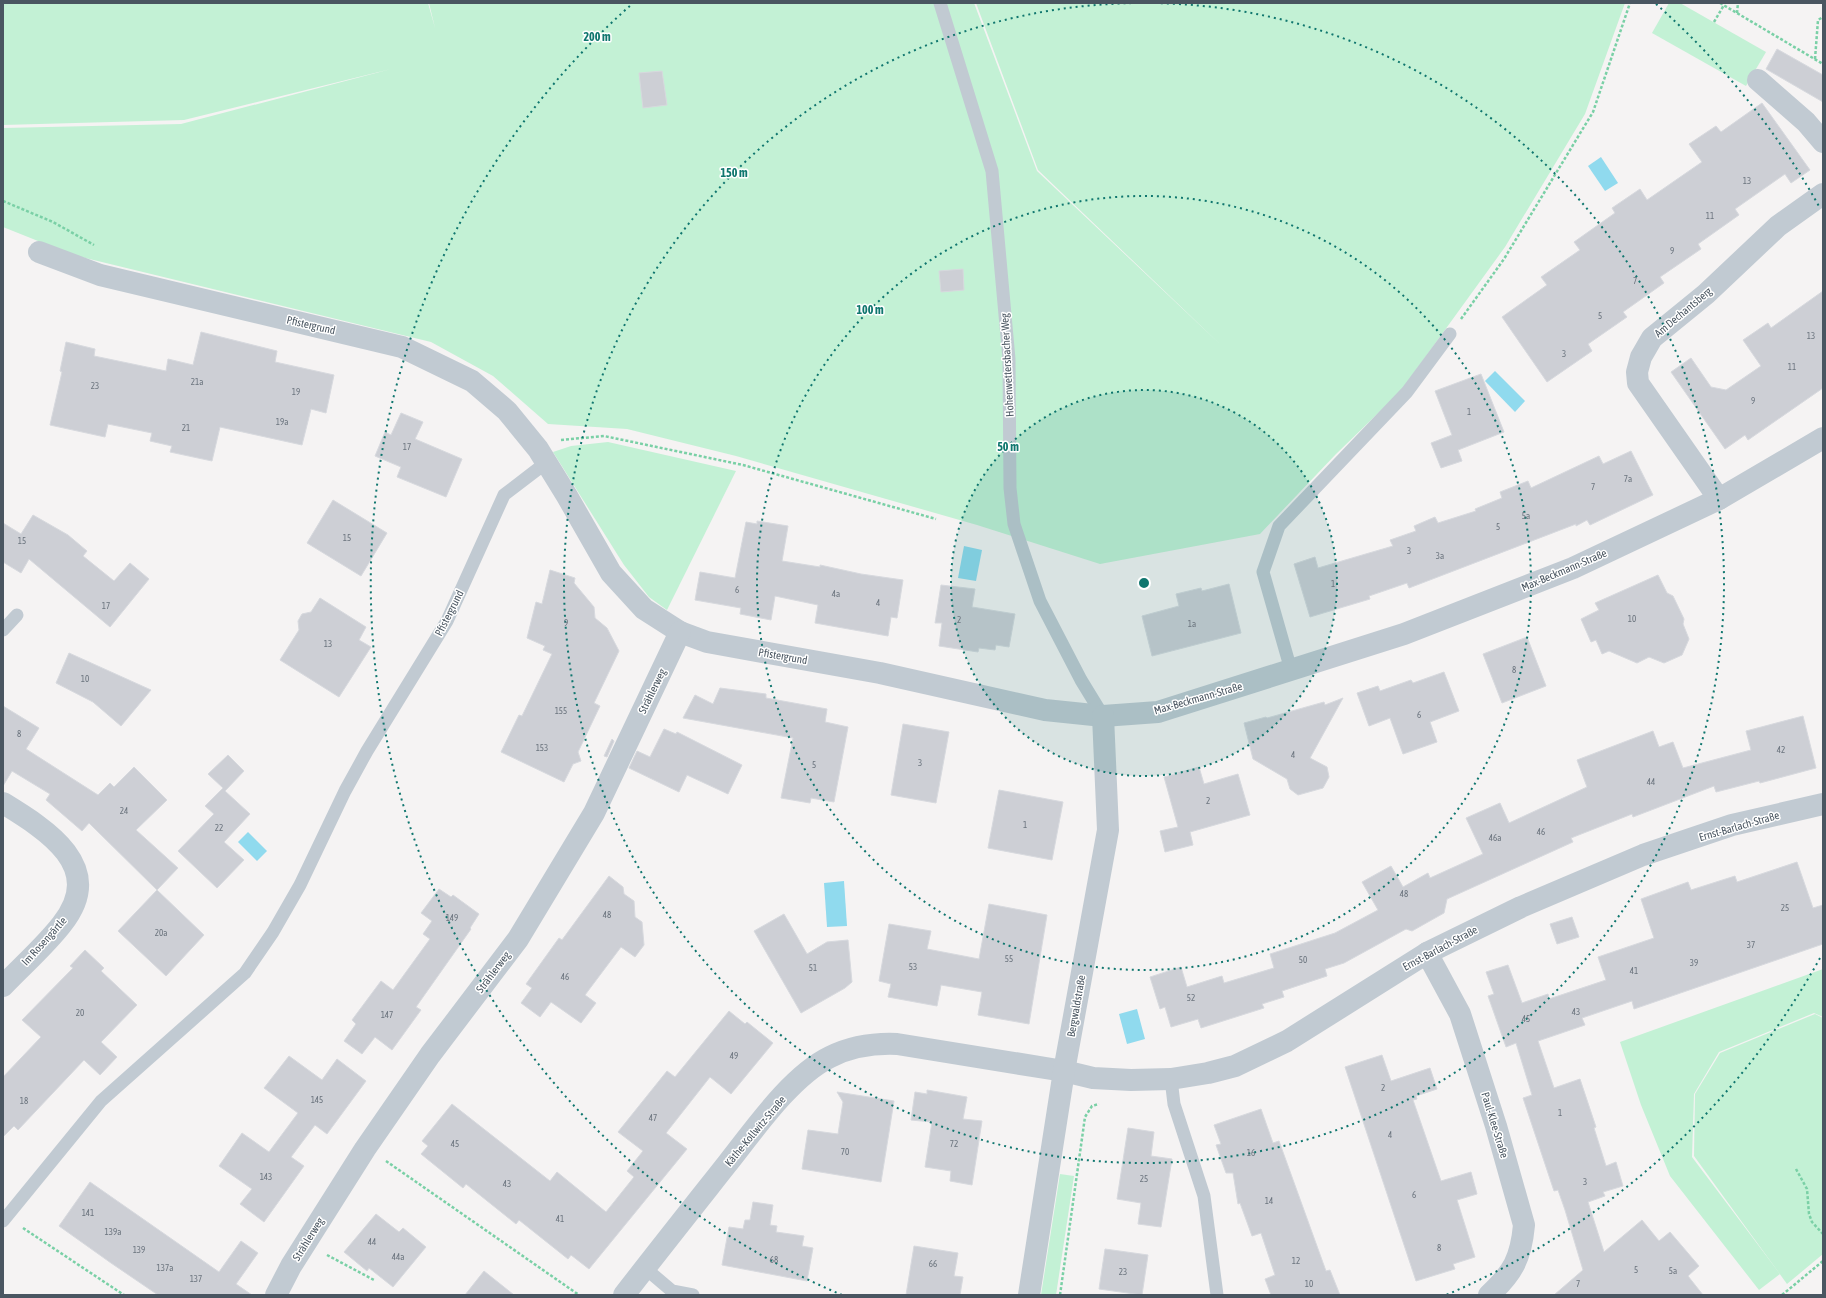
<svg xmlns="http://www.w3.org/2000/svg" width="1826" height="1298" font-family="'Asap Condensed',sans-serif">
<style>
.green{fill:#c3f1d5}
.water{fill:#90daee}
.building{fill:#cdcfd5;stroke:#d7d9de}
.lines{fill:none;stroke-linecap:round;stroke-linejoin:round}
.path{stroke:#7ad0a6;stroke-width:2.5;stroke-dasharray:3 2;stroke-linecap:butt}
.lane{stroke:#c1cad2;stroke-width:13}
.street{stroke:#c1cad2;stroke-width:22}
.ring{fill:none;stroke:#0f766e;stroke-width:2;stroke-dasharray:2 4}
.labels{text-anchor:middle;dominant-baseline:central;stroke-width:3;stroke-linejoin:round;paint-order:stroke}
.number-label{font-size:9px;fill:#6b747e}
.street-label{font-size:11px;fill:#4a5661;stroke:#fff}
.centre{fill:#0f766e;stroke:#fff;stroke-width:2}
.ring-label{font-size:12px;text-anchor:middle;font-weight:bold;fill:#0f766e;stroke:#fff;stroke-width:3;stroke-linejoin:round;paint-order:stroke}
</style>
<rect width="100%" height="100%" fill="#f5f3f3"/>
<g class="green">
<polygon points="3,3 428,3 435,28 429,3 974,3 1037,171 1223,347 1038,170 976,3 1625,3 1585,114 1505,247 1400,392 1336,454 1260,534 1100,564 977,525 736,456 627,429 548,424 493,376 431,342 73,255 3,227 3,128 181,124 391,69 184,120 3,125"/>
<polygon points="1669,3 1680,3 1766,52 1746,86 1652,33"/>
<polygon points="608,442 736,471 667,610 649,597 624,565 553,452 571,446"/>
<polygon points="1823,969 1823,1017 1814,1013 1719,1052 1694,1094 1692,1157 1780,1274 1759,1290 1670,1176 1641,1105 1620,1042"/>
<polygon points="1815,1014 1823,1018 1823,1254 1787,1284 1694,1156 1695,1094 1720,1053"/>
<polygon points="1060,1174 1074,1176 1056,1295 1041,1295"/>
</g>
<g class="water">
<polygon points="1601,157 1618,183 1605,191 1588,166"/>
<polygon points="1495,371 1525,401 1515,412 1485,381"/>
<polygon points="964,546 982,550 976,581 958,578"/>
<polygon points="248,832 267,851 257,861 238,842"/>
<polygon points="844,881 847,926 827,927 824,883"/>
<polygon points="1137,1009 1145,1039 1127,1044 1119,1014"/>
</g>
<g class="building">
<polygon points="1777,49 1823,75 1823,102 1766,69"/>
<polygon points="662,71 667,105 643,108 639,73"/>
<polygon points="1762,103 1810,170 1791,183 1785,174 1735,209 1739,215 1698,244 1701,249 1660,277 1664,283 1623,312 1627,317 1588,344 1592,351 1547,382 1502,317 1547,285 1541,277 1580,250 1574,242 1615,213 1612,208 1640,189 1647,200 1702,162 1689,144 1716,126 1721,132"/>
<polygon points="963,269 964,290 941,292 939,271"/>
<polygon points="1823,291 1823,388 1748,440 1745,435 1725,449 1671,372 1691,358 1711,387 1726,390 1761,366 1743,340 1768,323 1771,328"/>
<polygon points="201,332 277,351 275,362 334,375 326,413 311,409 302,445 220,427 212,461 170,452 172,446 150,441 152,433 108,424 105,437 50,425 62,372 60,371 66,342 95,349 94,356 166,371 168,359 193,365"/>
<polygon points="1481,374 1504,432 1458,450 1462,461 1441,468 1431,443 1452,435 1435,391"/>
<polygon points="401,413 423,422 415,439 462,459 446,497 397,477 401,467 375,456 385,432 391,435"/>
<polygon points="1631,451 1653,495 1590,525 1587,520 1576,526 1576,524 1409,588 1407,583 1369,596 1370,599 1310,617 1294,564 1315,557 1318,568 1393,546 1390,540 1416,531 1414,526 1435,517 1438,523 1476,511 1475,509 1502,498 1500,492 1528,481 1531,488 1599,456 1603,464"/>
<polygon points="333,500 387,533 361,576 307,543"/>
<polygon points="33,515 68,535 87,551 83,556 114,581 130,563 149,579 110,627 29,559 21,573 3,562 3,523 21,534"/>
<polygon points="757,521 788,526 782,561 820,567 820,565 861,574 903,580 897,618 891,617 888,636 815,623 818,605 775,596 771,620 740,614 741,608 695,600 700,572 735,578 746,522 757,524"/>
<polygon points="550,570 575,578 574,583 594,607 595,618 607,628 619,651 594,703 600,706 578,752 581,761 573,764 564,782 501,752 519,715 522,716 552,654 543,650 545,646 527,638 536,602 542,604"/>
<polygon points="1658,575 1667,593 1673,596 1684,619 1683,624 1689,639 1682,655 1664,663 1649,657 1637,663 1609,651 1602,654 1596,640 1591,642 1581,619 1599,610 1595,603"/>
<polygon points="1229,584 1241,633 1152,656 1142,616 1179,606 1176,594 1201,588 1202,591"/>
<polygon points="941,585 975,589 972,607 1015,614 1009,647 996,645 995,650 979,648 978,652 939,646 942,623 935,623"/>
<polygon points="320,598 366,627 359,640 371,647 339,697 280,660 299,630 298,621 302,614 311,612"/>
<polygon points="1527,637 1546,686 1502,703 1483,654"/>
<polygon points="69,653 151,690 121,726 93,702 56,683"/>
<polygon points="1444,672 1459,711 1430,722 1437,742 1403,754 1390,718 1369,726 1357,693 1378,686 1380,691 1411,680 1413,683"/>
<polygon points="720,688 766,694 766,698 827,709 825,722 848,727 834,802 811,798 810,803 781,798 793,738 683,718 695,695 713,704"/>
<polygon points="1343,698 1310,758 1327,767 1329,777 1323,788 1298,795 1290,789 1287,779 1253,759 1244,723 1266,717 1267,718 1324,702 1325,705"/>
<polygon points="3,706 39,728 26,749 98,795 110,783 114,787 134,767 167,800 136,830 178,868 157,890 89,823 82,831 46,800 50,794 12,771 3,786"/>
<polygon points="1803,716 1816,768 1760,783 1759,781 1716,792 1714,786 1633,817 1632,814 1571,838 1573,842 1447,899 1444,913 1412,931 1406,929 1344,963 1325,969 1327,976 1282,991 1284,997 1262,1004 1264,1008 1201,1028 1198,1019 1171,1027 1165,1007 1160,1009 1150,977 1181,967 1187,987 1222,976 1224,983 1274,968 1270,954 1335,933 1378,910 1362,882 1391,866 1403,887 1428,873 1430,878 1483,854 1466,818 1500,803 1509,823 1587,787 1577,760 1653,731 1659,747 1673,742 1683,768 1751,750 1746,731"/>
<polygon points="903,724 949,732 936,803 891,795"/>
<polygon points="664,729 676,734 677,732 742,765 728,794 687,775 679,792 629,768 637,751 650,757"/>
<polygon points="612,739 614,741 607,757 604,756"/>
<polygon points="228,755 244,771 225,791 250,814 224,842 244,860 217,888 178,851 214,814 205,806 223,788 208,774"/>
<polygon points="1199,767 1204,784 1238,774 1250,815 1190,832 1193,845 1165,852 1160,831 1178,827 1164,777"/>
<polygon points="999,790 1063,802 1052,860 988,848"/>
<polygon points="1797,862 1813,908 1823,905 1823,944 1634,1009 1632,1001 1582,1018 1585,1025 1538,1041 1554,1088 1580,1079 1596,1127 1594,1128 1606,1166 1616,1162 1623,1186 1603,1192 1605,1196 1588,1202 1604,1252 1642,1220 1659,1241 1670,1232 1699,1266 1688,1276 1703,1295 1554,1295 1583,1270 1565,1210 1558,1190 1554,1191 1523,1098 1532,1095 1516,1043 1506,1047 1488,996 1494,994 1486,972 1508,965 1522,1003 1548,994 1549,999 1606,980 1598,957 1654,938 1641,899 1688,882 1691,890 1735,876 1737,882"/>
<polygon points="609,876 623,887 624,894 634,901 635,917 642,922 644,945 635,957 621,947 585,995 596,1003 581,1023 551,1002 540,1017 521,1003 532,988 526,984 559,938 562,940"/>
<polygon points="439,889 451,897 453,895 479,914 470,928 471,929 416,1007 421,1010 392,1050 375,1037 362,1054 344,1041 356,1024 352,1020 381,981 393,990 430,939 423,934 432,921 421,913"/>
<polygon points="157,890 204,935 166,976 118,931"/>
<polygon points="989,904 1047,915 1029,1024 978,1015 982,992 941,985 937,1006 888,997 891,984 879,981 889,924 931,931 927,949 979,959"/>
<polygon points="784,914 807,954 827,942 848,940 852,982 845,988 801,1013 754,931"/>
<polygon points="1572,917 1579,937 1557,944 1550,924"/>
<polygon points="85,950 104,968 101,971 137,1005 101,1042 117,1057 100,1075 84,1060 18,1130 14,1126 3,1137 3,1077 41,1037 22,1020 73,968 70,966"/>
<polygon points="729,1011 745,1024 747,1022 773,1043 731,1094 710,1077 666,1133 687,1149 589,1269 571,1255 568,1259 519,1220 516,1224 466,1184 463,1188 421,1154 428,1146 422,1141 452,1104 550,1181 557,1172 606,1212 634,1177 627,1171 643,1151 618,1132 667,1071 675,1077"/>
<polygon points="1382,1055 1391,1081 1430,1068 1437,1089 1416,1096 1417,1099 1413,1100 1441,1181 1471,1172 1477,1194 1457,1200 1475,1257 1453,1264 1455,1269 1416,1281 1345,1067"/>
<polygon points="289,1056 322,1080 337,1059 366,1081 327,1134 315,1125 291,1157 304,1166 264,1222 240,1204 252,1189 219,1166 242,1133 269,1152 298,1113 264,1088"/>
<polygon points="927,1090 967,1097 963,1119 982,1121 972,1185 950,1181 951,1171 925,1167 932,1122 911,1120 915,1092 927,1094"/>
<polygon points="837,1092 894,1101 881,1182 802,1169 808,1130 838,1134 843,1102"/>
<polygon points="1261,1109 1273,1143 1279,1141 1326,1271 1330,1270 1340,1295 1271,1295 1265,1279 1275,1275 1261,1233 1252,1236 1240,1203 1238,1204 1233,1173 1226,1173 1216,1145 1221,1144 1214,1125"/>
<polygon points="1128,1128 1154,1132 1151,1156 1172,1159 1161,1227 1138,1224 1141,1203 1117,1199"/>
<polygon points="90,1182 219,1272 241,1241 258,1253 236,1284 252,1295 158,1295 111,1263 59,1226"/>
<polygon points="753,1202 773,1205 770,1225 777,1226 776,1232 804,1236 802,1246 813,1248 807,1281 722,1265 729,1227 743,1229 745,1220 750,1220"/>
<polygon points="376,1214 399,1232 403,1228 426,1247 393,1287 369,1268 367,1271 344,1252"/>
<polygon points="914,1246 958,1253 954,1276 963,1277 960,1295 906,1295"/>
<polygon points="1105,1249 1148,1255 1142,1295 1099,1289"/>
<polygon points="484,1271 514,1295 465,1295"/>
</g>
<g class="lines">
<g class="path">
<polyline points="1720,3 1823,64"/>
<polyline points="1737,13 1738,3"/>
<polyline points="1714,22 1724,5"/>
<polyline points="1815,59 1818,20 1823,17"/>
<polyline points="3,201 53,222 94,245"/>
<polyline points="1461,319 1504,259 1593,112 1630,3"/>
<polyline points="561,440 604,436 743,465 936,519"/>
<polyline points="386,1161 579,1295"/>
<polyline points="1796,1169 1807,1189 1809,1214 1812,1222 1823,1234"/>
<polyline points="23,1228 124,1295"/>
<polyline points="327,1255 374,1280"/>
<polyline points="1060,1295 1085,1117 1092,1106 1099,1104"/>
<polyline points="1782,1295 1823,1261"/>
</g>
<g class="lane">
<polyline points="940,3 992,171 1009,359 1010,488 1014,524 1040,601 1081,680 1103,716"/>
<polyline points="3,630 17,615"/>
<polyline points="1291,670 1263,572 1279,526 1407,392 1450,334"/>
<polyline points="1171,1079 1174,1104 1204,1196 1217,1295"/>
<polyline points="3,1221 101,1101 245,973 273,932 300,885 345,791 367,751 447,621 504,495 547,462"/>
<polyline points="645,1268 672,1291 693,1295"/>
</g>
<g class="street">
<polyline points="1758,80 1806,122 1823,142"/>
<polyline points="39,252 100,275 402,347 472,381 507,411 538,449 567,496 611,573 644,609 680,632 707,642 880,673 1045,710 1103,716 1158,712 1404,634 1573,568 1719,499 1823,438"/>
<polyline points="1719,499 1638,383 1637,372 1641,357 1652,338 1706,294 1778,226 1823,194"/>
<path d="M 3,803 C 47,830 107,867 62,924 C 45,946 22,966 3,986"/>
<path d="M 1427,953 L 1460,1014 L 1496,1126 L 1524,1225 C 1521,1258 1513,1273 1489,1295"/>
<polyline points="276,1295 291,1266 365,1149 430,1055 518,939 594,813 680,632"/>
<path d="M 624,1295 C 658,1251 693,1207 727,1164 C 754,1130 791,1076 830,1057 C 852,1046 873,1043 897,1044 L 1064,1071 L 1093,1078 L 1131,1080 L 1171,1079 L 1208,1073 L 1235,1066 L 1287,1041 L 1427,953 L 1521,907 L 1643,855 L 1732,825 L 1823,804"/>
<polyline points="1029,1295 1064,1071 1108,830 1103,716"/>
</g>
</g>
<circle cx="1144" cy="583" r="193" fill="#0f766e" fill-opacity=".12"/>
<g class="ring">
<circle cx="1144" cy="583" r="193"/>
<circle cx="1144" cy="583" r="387"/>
<path d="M1149 3A580 580 0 1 1 1139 3"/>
<path d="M1820 958A773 773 0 0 1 1446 1295M842 1295A773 773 0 0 1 632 4M1656 4A773 773 0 0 1 1820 208"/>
</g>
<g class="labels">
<g class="number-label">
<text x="1747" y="181">13</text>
<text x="1710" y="216">11</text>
<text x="1672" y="251">9</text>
<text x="1635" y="281">7</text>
<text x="1600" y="316">5</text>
<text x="1811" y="336">13</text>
<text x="1564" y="354">3</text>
<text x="1792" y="367">11</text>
<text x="197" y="382">21a</text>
<text x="95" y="386">23</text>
<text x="296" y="392">19</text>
<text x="1753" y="401">9</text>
<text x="1469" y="412">1</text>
<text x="282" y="422">19a</text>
<text x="186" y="428">21</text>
<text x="407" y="447">17</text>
<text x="1628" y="479">7a</text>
<text x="1593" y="487">7</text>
<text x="1526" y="516">5a</text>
<text x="1498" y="527">5</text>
<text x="347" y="538">15</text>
<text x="22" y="541">15</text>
<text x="1409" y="551">3</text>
<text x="1440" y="556">3a</text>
<text x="1333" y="584">1</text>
<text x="737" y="590">6</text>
<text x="836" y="594">4a</text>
<text x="878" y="603">4</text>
<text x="106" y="606">17</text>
<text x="1632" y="619">10</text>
<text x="959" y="620">2</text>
<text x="566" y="623">9</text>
<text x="1192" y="624">1a</text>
<text x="328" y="644">13</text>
<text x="1514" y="670">8</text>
<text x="85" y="679">10</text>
<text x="561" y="711">155</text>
<text x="1419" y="715">6</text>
<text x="19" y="734">8</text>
<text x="542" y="748">153</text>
<text x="1781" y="750">42</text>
<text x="1293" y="755">4</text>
<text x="920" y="763">3</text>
<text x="814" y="765">5</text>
<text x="1651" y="782">44</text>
<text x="1208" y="801">2</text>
<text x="124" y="811">24</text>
<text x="1025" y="825">1</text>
<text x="219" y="828">22</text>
<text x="1541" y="832">46</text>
<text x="1495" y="838">46a</text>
<text x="1404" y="894">48</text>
<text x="1785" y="908">25</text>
<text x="607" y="915">48</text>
<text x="452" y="918">149</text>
<text x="161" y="933">20a</text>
<text x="1751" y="945">37</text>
<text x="1009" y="959">55</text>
<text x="1303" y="960">50</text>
<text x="1694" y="963">39</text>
<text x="913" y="967">53</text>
<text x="813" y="968">51</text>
<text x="1634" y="971">41</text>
<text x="565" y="977">46</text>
<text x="1191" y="998">52</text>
<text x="1576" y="1012">43</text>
<text x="80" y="1013">20</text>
<text x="387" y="1015">147</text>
<text x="1526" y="1019">45</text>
<text x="734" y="1056">49</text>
<text x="1383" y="1088">2</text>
<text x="317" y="1100">145</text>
<text x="24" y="1101">18</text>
<text x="1560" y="1113">1</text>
<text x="653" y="1118">47</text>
<text x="1390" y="1135">4</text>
<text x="455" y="1144">45</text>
<text x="954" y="1144">72</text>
<text x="845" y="1152">70</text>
<text x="1251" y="1153">16</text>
<text x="266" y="1177">143</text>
<text x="1144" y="1179">25</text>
<text x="1585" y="1182">3</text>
<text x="507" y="1184">43</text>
<text x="1414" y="1195">6</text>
<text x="1269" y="1201">14</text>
<text x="88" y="1213">141</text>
<text x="560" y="1219">41</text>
<text x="113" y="1232">139a</text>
<text x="372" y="1242">44</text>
<text x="1439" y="1248">8</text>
<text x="139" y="1250">139</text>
<text x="398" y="1257">44a</text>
<text x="774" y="1260">68</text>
<text x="1296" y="1261">12</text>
<text x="933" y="1264">66</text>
<text x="165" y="1268">137a</text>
<text x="1636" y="1270">5</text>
<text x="1673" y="1271">5a</text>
<text x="1123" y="1272">23</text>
<text x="196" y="1279">137</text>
<text x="1309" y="1284">10</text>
<text x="1578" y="1284">7</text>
</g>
<g class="street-label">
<text transform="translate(1683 312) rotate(-40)">Am Dechantsberg</text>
<text transform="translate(311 325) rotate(13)">Pfistergrund</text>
<text transform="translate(1007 365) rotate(-93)">Hohenwettersbacher Weg</text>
<text transform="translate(1564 570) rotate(-23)">Max-Beckmann-Straße</text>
<text transform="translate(449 613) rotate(-63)">Pfistergrund</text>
<text transform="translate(783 656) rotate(10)">Pfistergrund</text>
<text transform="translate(652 691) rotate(-64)">Strählerweg</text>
<text transform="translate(1198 698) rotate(-16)">Max-Beckmann-Straße</text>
<text transform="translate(1739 826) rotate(-16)">Ernst-Barlach-Straße</text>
<text transform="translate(44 941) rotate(-48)">Im Rosengärtle</text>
<text transform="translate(1440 948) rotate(-28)">Ernst-Barlach-Straße</text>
<text transform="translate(493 972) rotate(-53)">Strählerweg</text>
<text transform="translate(1076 1006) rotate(-80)">Bergwaldstraße</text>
<text transform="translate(1495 1125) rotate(73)">Paul-Klee-Straße</text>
<text transform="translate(755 1131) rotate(-50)">Käthe-Kollwitz-Straße</text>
<text transform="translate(308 1239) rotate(-58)">Strählerweg</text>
</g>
</g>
<circle cx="1144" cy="583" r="6" class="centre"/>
<g class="ring-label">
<text x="597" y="41">200 m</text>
<text x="734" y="177">150 m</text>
<text x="870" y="314">100 m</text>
<text x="1008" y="451">50 m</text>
</g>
<rect width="1826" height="1298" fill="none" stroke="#4a5661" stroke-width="8"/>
</svg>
